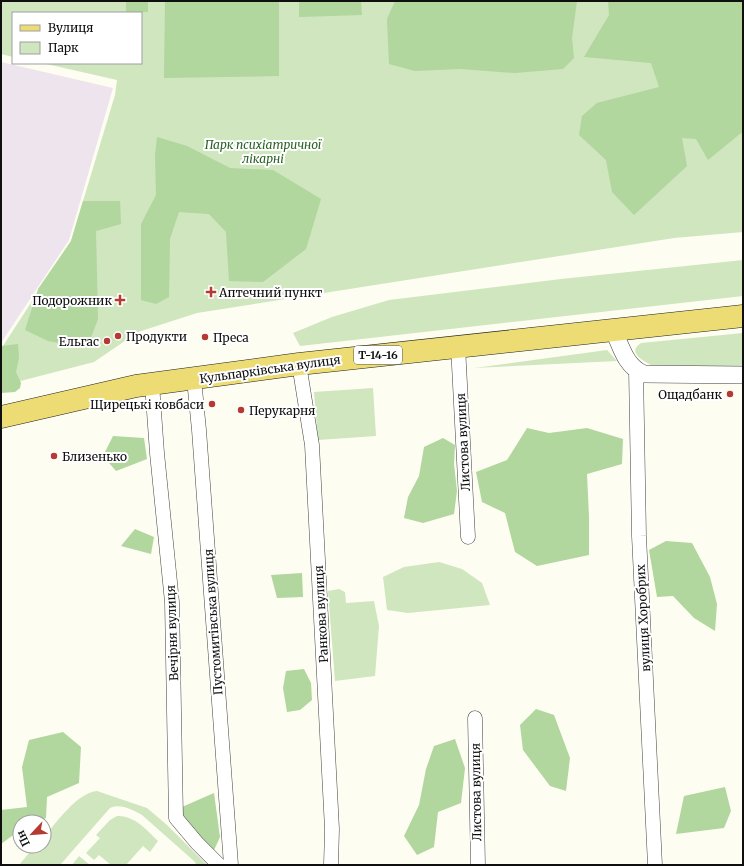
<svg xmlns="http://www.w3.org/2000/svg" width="744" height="866" font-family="Merriweather,serif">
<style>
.industrial{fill:#ede4ed}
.green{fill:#cfe6be}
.forest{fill:#b1d69e}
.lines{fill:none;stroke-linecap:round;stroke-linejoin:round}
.minor-casing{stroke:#424242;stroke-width:15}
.tertiary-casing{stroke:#424242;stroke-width:18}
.primary-casing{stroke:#202020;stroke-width:23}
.minor{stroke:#fff;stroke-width:14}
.tertiary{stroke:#fff;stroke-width:17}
.primary{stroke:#eddc73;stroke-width:22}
.poi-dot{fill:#b43a32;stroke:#fff;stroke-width:1.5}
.labels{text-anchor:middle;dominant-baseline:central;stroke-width:4;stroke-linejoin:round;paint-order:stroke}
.shield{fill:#fff;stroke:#575757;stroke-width:1}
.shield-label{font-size:11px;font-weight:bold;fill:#0f0f0f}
.park-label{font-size:12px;font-style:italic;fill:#2a6224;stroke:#fff}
.poi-label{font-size:12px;fill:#0f0f0f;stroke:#fff;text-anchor:start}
.street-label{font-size:12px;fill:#0f0f0f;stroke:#fff}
</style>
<rect width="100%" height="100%" fill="#fefdf2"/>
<polygon class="industrial" points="1,62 113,88 69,240 1,343"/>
<g class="green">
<polygon points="1,1 743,1 743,232 674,238 197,313 138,332 94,362 5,385 1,349 71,241 115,95 117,80 42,63 141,63 141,13 13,13 13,57 1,54"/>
<polygon points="743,260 743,296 300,346 293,333 332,317 389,300 561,279"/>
<path d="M 743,333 L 743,367 L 651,365 C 642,360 627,352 641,343 Z"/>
<polygon points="607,350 617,361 474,368"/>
<polygon points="373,388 376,436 318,440 314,392"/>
<polygon points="439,562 462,569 482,583 490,605 408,613 387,610 383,577 404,567"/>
<polygon points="339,589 345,592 346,603 374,601 379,626 375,676 335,681 328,591"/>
<path d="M 97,791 L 147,808 L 167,825 L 207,865 L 197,865 L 194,861 L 142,815 C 133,810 120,803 110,808 L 60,865 L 19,865 L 35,846 L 44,846 L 44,837 C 56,823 78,792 97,791 Z"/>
<path d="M 117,816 C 134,815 147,830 158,841 L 150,852 L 143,846 L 126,865 L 111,865 L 99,855 L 94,860 L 86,853 L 100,838 L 96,835 L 110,820 Z"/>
<polygon points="79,856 90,865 72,865"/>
</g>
<g class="forest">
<polygon points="126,1 148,1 148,12 126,13"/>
<polygon points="165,1 279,1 279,76 164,78"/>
<polygon points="299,1 361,1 362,15 299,17"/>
<polygon points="395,1 577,1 572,38 574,58 563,69 515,73 460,69 415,71 389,64 387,19"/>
<polygon points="608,1 743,1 743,135 741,133 708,160 696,139 682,138 687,166 634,215 612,192 606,160 579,135 582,116 597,103 659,87 651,63 584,57 609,15"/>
<polygon points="157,137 187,146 230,168 273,170 321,199 306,249 263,282 229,281 226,232 209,214 179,212 170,239 169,297 156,304 141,300 141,224 156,195 155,155"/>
<polygon points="83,201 120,201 121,224 96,231 98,319 87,348 48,341 25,330 38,289 71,241"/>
<polygon points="18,344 19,358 16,372 21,383 20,388 15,392 1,393 1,346"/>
<polygon points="527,428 549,433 587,428 623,439 622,464 587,474 589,517 589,555 537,566 515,552 505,513 482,502 476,472 507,460"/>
<polygon points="113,436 144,438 147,459 116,471 103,456"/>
<polygon points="443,438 455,445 454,464 457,491 454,514 423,523 404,518 408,497 419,476 424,447"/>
<polygon points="135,529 154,537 151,554 121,546"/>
<polygon points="666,541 692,543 710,577 717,604 715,631 694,618 673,596 657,597 649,550"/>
<polygon points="302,573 303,597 277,598 271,575"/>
<polygon points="304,669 311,683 312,700 300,710 287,712 283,688 286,671"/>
<polygon points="536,709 554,715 570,758 566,791 550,786 523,750 520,725"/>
<polygon points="63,732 81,747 79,783 47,797 46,818 38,822 20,822 20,830 1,844 1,810 27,807 22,767 29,740"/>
<polygon points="455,739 465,768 461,803 438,812 434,847 417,855 404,836 419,805 426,769 434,746"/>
<polygon points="725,787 731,811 724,828 676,834 684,796"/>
<polygon points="214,793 220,837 210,859 183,826 182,807"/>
</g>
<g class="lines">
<g class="minor-casing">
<g id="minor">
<polyline points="458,346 468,537"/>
<polyline points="299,364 312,445 332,829 331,865"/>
<polyline points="636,370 639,536 655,865"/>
<polyline points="194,379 199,430 231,865"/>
<polyline points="152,384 157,453 172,602 176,818 197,843 219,865"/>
<polyline points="475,718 478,865"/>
</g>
</g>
<g class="tertiary-casing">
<path id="tertiary" d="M 614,331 C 621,347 626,367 644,374 L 743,375"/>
</g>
<g class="primary-casing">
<polyline id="primary" points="1,417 136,386 299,364 743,316"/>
</g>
<use href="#minor" class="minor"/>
<use href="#tertiary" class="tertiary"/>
<use href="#primary" class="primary"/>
</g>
<g class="poi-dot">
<path d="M209 286h4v4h4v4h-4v4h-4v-4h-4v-4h4z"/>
<path d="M118 294h4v4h4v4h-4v4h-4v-4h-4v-4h4z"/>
<circle cx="118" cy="336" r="4"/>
<circle cx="205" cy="337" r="4"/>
<circle cx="107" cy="341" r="4"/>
<circle cx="730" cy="394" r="4"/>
<circle cx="212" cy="404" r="4"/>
<circle cx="241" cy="410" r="4"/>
<circle cx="54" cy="456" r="4"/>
</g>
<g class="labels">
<rect class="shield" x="354" y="346" width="48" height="18" rx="3"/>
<g class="shield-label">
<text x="378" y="355">Т-14-16</text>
</g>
<g class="park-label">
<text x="263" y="144">Парк психіатричної<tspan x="263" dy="14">лікарні</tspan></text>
</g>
<g class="poi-label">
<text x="219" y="292">Аптечний пункт</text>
<text x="112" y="300" text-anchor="end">Подорожник</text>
<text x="126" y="336">Продукти</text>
<text x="213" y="337">Преса</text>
<text x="99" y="341" text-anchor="end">Ельгас</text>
<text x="722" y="394" text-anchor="end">Ощадбанк</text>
<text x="204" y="404" text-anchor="end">Щирецькі ковбаси</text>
<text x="249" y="410">Перукарня</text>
<text x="62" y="456">Близенько</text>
</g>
<g class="street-label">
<text transform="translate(270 369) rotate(-8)">Кульпарківська вулиця</text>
<text transform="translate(463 442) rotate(-93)">Листова вулиця</text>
<text transform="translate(321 614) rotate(-93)">Ранкова вулиця</text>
<text transform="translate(643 618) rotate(-93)">вулиця Хоробрих</text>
<text transform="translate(213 622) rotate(-94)">Пустомитівська вулиця</text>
<text transform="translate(172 633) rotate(-92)">Вечірня вулиця</text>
<text transform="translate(476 792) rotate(-91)">Листова вулиця</text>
</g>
</g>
<rect width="744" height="866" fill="none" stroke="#0f0f0f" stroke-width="4"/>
<rect x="12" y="12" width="130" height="52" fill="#ffffff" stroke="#9f9f9f"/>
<rect x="20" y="25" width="20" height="6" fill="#eddc73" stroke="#9f9f9f"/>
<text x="48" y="32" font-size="12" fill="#0f0f0f">Вулиця</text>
<rect x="20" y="42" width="20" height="12" fill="#cfe6be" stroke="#9f9f9f"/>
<text x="48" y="52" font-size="12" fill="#0f0f0f">Парк</text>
<g transform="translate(32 834) rotate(244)"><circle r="19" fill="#ffffff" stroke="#9f9f9f"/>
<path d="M0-3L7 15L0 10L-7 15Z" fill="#b43a32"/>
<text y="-6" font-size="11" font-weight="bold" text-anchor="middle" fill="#0f0f0f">Пн</text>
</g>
</svg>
